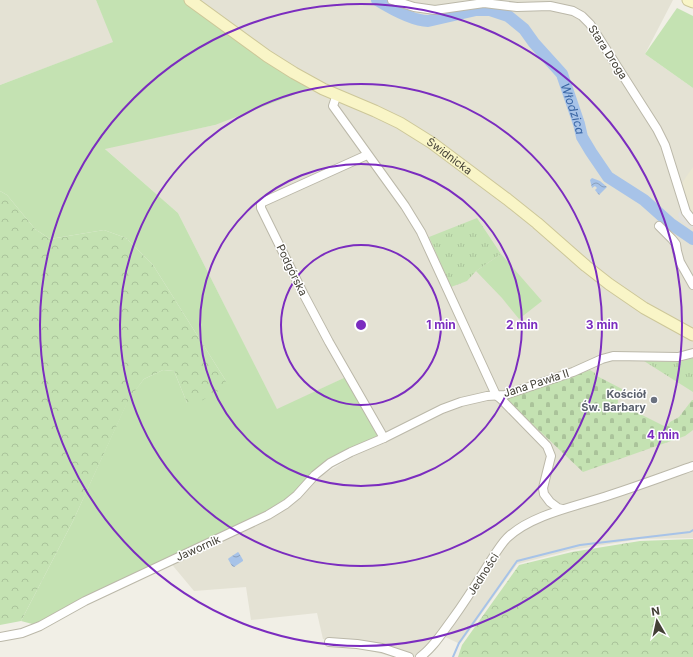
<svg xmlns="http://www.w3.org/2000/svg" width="693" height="657" font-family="Inter,sans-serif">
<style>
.residential{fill:#e4e2d4}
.education{fill:#e9e6d1}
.grass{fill:#c4e2b2}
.forest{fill:url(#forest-crowns)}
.cemetery{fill:url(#cemetery-stones)}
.park{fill:url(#park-tufts)}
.parking{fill:#e2e1dd}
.water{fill:url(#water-waves)}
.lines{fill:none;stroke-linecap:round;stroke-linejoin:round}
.stream{stroke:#a7c3e8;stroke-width:2}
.river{stroke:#a7c3e8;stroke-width:12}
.street-casing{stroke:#bbb8a9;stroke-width:10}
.secondary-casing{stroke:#cdc799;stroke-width:13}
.street{stroke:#fff;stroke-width:8}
.secondary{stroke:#f9f5c7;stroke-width:11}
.ring{fill:none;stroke:#7b2cbf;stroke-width:2}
.worship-dot{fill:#6b7280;stroke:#fff;stroke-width:1.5}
.labels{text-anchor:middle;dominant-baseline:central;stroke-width:3;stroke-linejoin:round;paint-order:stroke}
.street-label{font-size:11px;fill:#434036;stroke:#fff}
.worship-label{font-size:11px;font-weight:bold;fill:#5b616d;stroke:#fff;text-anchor:end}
.water-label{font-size:12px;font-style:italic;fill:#3a66a4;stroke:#fff}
.centre{fill:#7b2cbf;stroke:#fff;stroke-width:2}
.ring-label{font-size:12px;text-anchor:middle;font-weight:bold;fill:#7b2cbf;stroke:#fff;stroke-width:3;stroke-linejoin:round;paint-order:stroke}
</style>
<defs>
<pattern id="forest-crowns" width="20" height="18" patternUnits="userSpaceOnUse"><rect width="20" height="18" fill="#c4e2b2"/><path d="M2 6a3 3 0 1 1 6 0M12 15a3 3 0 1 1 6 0" fill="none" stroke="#aac39a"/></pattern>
<pattern id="cemetery-stones" width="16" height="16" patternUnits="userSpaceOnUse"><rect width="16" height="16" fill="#c4e2b2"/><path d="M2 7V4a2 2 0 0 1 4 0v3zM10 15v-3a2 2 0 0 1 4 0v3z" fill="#aac39a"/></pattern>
<pattern id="park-tufts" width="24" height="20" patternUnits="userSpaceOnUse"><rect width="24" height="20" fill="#c4e2b2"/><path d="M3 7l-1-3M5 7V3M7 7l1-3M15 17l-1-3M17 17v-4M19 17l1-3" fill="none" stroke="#aac39a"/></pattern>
<pattern id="water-waves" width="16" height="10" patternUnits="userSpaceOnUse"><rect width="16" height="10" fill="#a7c3e8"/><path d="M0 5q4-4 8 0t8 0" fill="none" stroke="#8aa0bd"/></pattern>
</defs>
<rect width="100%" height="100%" fill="#f1efe6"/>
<g class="residential">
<polygon points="0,0 96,0 114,42 0,85"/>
<polygon points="184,0 673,0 645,54 693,88 693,538 640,539 572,550 517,564 460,644 441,635 424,657 394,657 323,639 317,613 251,620 246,587 194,591 169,561 207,544 384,438 348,376 277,410 178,213 104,148 215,125 220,28"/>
</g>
<polygon class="education" points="693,167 693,213 692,213 680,186"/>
<g class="grass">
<polygon points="96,0 184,0 220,28 311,88 215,125 105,149 178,213 277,409 348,376 384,438 330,463 286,504 40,626 21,621 73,521 129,398 144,379 163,370 174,371 187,403 226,381 153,265 126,238 104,230 50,239 35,229 7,195 0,191 0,85 113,42"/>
<polygon points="677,8 693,16 693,88 645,54"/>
<polygon points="501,254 542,301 519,319 502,298 476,271"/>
</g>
<g class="forest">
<polygon points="0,191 7,195 35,229 50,239 104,230 126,238 153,265 226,381 224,388 194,405 187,403 174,371 163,370 144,379 129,399 73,521 21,621 0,625"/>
<polygon points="693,539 693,657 458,657 462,645 519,565 572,552 640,541"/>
</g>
<path class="cemetery" d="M 590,370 L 595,373 L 595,375 L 622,389 C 622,394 617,397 618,403 L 664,426 L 667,426 L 670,422 L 679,417 L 692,400 L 693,400 L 693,430 L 685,436 L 583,472 L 506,399 Z"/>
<g class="park">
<polygon points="477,218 501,254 476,271 467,281 451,287 429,237"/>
<polygon points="693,358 693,392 644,361 679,362"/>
</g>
<polygon class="parking" points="682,209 683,213 686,219 693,225 693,227 690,228 680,220 678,214"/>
<g class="water">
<polygon points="592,178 600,181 607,187 599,195 595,190 597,188 595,186 592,188 590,180"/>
<polygon points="238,552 239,553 243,560 243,561 234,567 232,566 228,559 229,558"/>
</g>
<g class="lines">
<polyline class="stream" points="453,657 459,643 517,561 580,545 690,532 693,530"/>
<path class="river" id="s1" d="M 377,0 C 390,8 412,21 428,21 L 476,10 L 490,10 L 508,16 L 524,29 L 534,43 L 562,74 L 579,124 L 582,137 L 591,152 L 608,177 L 644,200 L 671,224 L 693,239"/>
<g class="street-casing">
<g id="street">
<polyline points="392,0 414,7 435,10 484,3 517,7 550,6 573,11 582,16 590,24 657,129 665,145 686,212 693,221"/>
<polyline points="337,94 333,106 405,206 421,232 496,395 502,400 547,446 551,456 543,488 544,494 550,502 558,508 562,509"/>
<polyline points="367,155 263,202 261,204 261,208 304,295 329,342 384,438"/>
<polyline points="659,226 672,239 676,244 677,251 680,262 693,285"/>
<polyline points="0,637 22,633 40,626 85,601 268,515 286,504 297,495 315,475 330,463 351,452 384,438 442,409 461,402 487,396 505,395 573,372 602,359 613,356 678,357 693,353"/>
<polyline points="329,642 357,644 382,648 409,657"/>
<path d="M 420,657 C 433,648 442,633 451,621 C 464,603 475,586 486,568 C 492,559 500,545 507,538 C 532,514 578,506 610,495 C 638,486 665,476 693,466"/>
</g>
</g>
<g class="secondary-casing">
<g id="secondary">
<path id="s2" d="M 190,0 L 267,56 L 294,73 L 323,89 L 375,111 L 400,123 L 432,143 L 507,199 L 537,223 L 586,266 L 609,284 L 644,308 L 693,335"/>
<polyline points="688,0 693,2"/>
</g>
</g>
<use href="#street" class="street"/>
<use href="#secondary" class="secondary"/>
</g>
<g class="ring">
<circle cx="361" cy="325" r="80"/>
<circle cx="361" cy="325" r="161"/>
<circle cx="361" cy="325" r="241"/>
<circle cx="361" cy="325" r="321"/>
</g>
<circle class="worship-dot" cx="654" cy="400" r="4"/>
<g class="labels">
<g class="street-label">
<text transform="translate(608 52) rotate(57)">Stara Droga</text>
<text stroke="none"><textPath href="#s2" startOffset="304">Świdnicka</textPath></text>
<text transform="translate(292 270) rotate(64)">Podgórska</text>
<text transform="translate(536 383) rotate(-18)">Jana Pawła II</text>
<text transform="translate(198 548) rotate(-24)">Jawornik</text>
<text transform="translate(483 574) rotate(-57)">Jedności</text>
</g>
<g class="worship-label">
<text x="646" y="394">Kościół<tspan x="646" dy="13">Św. Barbary</tspan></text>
</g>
<g class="water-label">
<text stroke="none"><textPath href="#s1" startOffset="254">Włodzica</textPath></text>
</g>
</g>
<circle cx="361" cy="325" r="6" class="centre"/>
<g class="ring-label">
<text x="441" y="329">1 min</text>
<text x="522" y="329">2 min</text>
<text x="602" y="329">3 min</text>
<text x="663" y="439">4 min</text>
</g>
<g transform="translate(657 621) rotate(351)" stroke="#ffffff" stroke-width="3" paint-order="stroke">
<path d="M0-3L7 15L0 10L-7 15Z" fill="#434036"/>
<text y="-6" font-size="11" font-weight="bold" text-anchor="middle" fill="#434036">N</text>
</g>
</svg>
